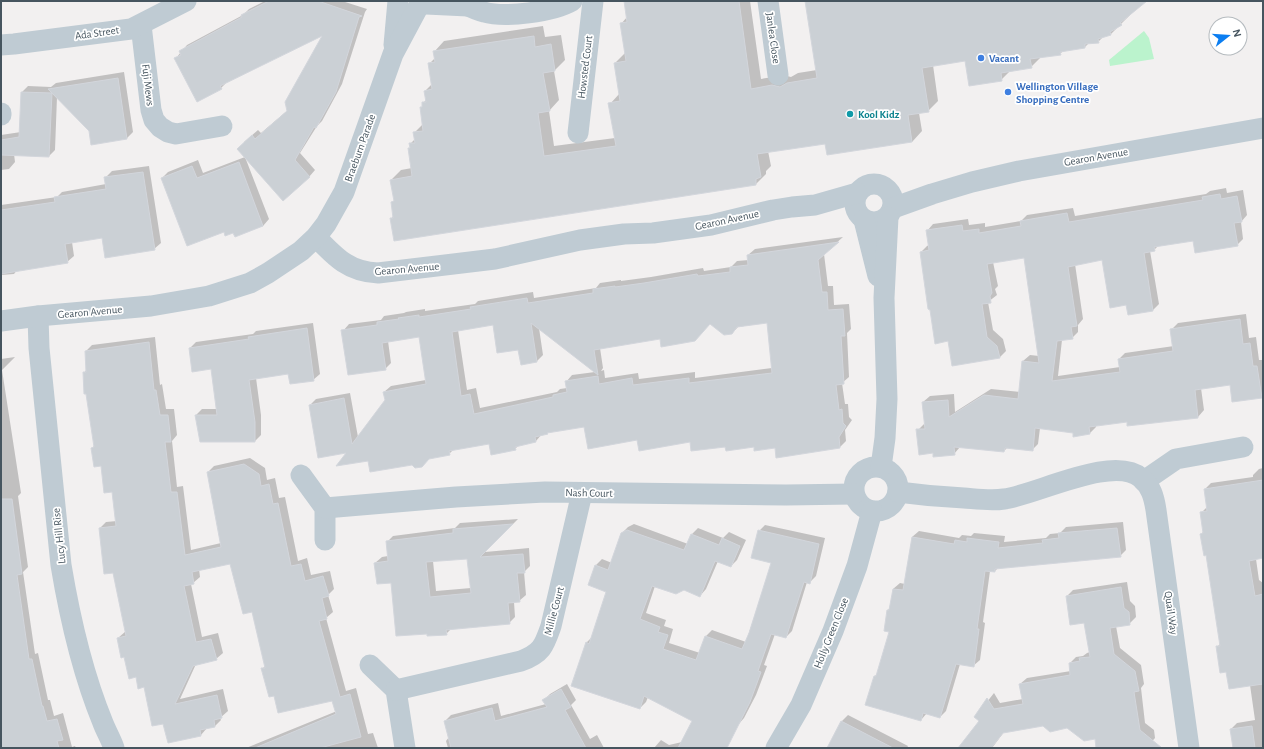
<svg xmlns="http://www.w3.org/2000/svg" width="1264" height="749" font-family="'Alegreya Sans',sans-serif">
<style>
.green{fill:#bbf3cd}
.shadow{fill:#0003;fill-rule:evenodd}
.building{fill:#cbd0d5;stroke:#d3d6dc;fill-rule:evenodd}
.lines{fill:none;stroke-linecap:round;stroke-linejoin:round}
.minor{stroke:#bfcbd3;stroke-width:21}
.shop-dot{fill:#3f7fe0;stroke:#fff;stroke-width:1.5}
.culture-dot{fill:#0f9aa8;stroke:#fff;stroke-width:1.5}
.labels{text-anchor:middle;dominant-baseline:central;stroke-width:3.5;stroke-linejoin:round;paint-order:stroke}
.street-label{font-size:11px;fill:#46555f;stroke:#fff}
.shop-label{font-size:11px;font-weight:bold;fill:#366cbe;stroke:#fff;text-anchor:start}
.culture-label{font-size:11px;font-weight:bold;fill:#0d838f;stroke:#fff;text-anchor:start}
</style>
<rect width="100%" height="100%" fill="#f2f0f0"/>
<polygon class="green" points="1144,31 1149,38 1154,59 1110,66 1109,60"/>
<g class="shadow">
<polygon points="265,1 342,1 367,9 365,12 342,84 322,121 317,126 300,153 315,170 309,177 245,157 269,219 263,226 236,236 234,231 225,231 162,178 168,172 198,160 203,173 245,157 244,142 258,130 261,133 288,110 324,34 227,82 221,88 176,58 187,45 243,15 249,9"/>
<polygon points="625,1 750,1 761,79 783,75 791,77 798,73 817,70 806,1 1144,1 1110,35 1104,36 1098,42 1089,43 1085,47 1064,50 1060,54 1042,56 1031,67 1011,70 1001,80 966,60 933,65 938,101 928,111 919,113 922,131 912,142 826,142 768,151 771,166 766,171 766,174 756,184 391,219 394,215 392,202 395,200 391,180 401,170 412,168 409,149 411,147 410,144 415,139 414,133 423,124 421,108 423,105 423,103 427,99 425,91 432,84 429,64 435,58 434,52 444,41 543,26 545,37 561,35 565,60 554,71 559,100 549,111 554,146 615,138 610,104 620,93 615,63 625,53 621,24 627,17"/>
<polygon points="124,72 133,132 127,138 91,144 90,131 57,97 55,150 49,156 14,154 15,162 9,169 1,170 1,135 21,132 22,92 28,86 51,87 56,83"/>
<polygon points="149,166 161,243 154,249 103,237 72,242 74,256 67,262 17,270 14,274 1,275 1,205 57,197 62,192 106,184 105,178 112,171"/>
<polygon points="1226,188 1227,193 1243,190 1247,215 1241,222 1243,239 1237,245 1193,240 1159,245 1154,250 1150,251 1159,304 1153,310 1127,304 1103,258 1075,264 1083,319 1078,325 1078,332 1072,338 1062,340 1058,376 1120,367 1119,359 1125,353 1174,346 1171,330 1178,323 1246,314 1249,338 1256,337 1259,360 1263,360 1263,395 1261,397 1231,384 1201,388 1204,410 1198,417 1128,424 1127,421 1096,425 1096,427 1090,433 1040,428 1038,444 1032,450 1008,447 1004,451 960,447 954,454 934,452 918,430 925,423 923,402 930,396 954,394 955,412 991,389 1020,392 1023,361 1030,355 1039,356 1025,257 993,262 998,286 995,289 997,295 988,302 993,330 1003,339 1006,351 1000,357 949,340 921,252 927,246 929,245 927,231 933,224 968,219 969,225 985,223 985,227 1021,221 1027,215 1073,208 1075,216 1206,194 1210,191"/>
<path d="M 843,237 L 824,254 L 828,286 L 833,286 L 834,305 L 849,304 L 851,329 L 847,333 L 849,377 L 842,383 L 845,404 L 848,404 L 849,417 L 852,420 L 845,430 L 846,441 L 840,447 L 726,446 L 691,441 L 638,439 L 585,425 L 549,431 L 547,433 L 542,434 L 536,441 L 519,445 L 515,449 L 490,442 L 455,448 L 449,454 L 429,458 L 412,464 L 369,459 L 348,451 L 310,405 L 316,399 L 350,393 L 358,437 L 386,400 L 384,392 L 391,386 L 426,380 L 420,336 L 388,341 L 391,363 L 385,369 L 343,331 L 349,324 L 381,320 L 384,316 L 404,313 L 406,312 L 425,309 L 425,311 L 475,304 L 478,301 L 533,292 L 534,298 L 596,288 L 600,283 L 621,280 L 621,281 L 651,277 L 703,268 L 704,271 L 731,267 L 737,261 L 749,260 L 748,255 L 755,249 ZM 768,322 L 772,368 L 695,378 L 695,372 L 639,379 L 638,373 L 605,378 L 604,370 L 601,371 L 603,368 L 600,348 L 661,338 L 710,323 L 732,333 L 738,327 ZM 494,324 L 519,348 L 537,361 L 543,355 L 539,328 L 595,372 L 572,375 L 566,382 L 567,388 L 560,389 L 557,392 L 480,408 L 476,388 L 467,390 L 458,330 Z"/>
<polygon points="313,323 320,374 313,380 289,373 256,378 261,415 261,435 255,441 201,441 196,415 202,409 217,409 212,368 190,348 196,342 253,334 256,331"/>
<polygon points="155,337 160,385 162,384 166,409 174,409 177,435 172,441 177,487 183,486 191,550 221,543 208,472 214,466 250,458 265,468 267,480 275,478 279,498 285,497 298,561 307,558 311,575 330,571 334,589 328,595 333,612 326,618 346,691 356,688 368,734 373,733 378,748 246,748 337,711 333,700 274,695 262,669 265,666 252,611 231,563 199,569 200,577 193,583 191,584 202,637 218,633 223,653 216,659 196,664 180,699 223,689 228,711 220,718 221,720 215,726 207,728 201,735 164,723 145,686 136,676 125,656 118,638 126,631 113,572 100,528 106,522 117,521 113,491 102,465 92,448 95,445 84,373 87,369 86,351 92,345"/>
<polygon points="15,357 2,370 21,493 18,496 28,567 23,572 35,654 38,653 48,700 50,700 54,716 63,713 72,747 75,746 76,748 1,748 1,359"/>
<polygon points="1263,468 1263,557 1256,559 1259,580 1263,583 1263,748 1236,748 1231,729 1237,723 1255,720 1250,685 1227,671 1217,647 1221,643 1207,554 1201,534 1204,531 1201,513 1207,507 1205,489 1211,483 1253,477 1253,475 1259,469"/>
<path d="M 518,519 L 485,552 L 529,548 L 530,566 L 524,572 L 526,595 L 519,601 L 514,602 L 515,617 L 509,623 L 452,628 L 446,634 L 392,582 L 375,563 L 382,557 L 388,556 L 387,542 L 393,536 L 455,528 L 460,523 ZM 468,558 L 471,588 L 436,591 L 433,561 Z"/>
<polygon points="1123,522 1126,550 1120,556 998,568 995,571 990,571 983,622 985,623 980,660 973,666 960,664 946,711 940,717 927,713 921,720 875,676 878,673 890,631 888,610 890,608 893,589 900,583 905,584 912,537 919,531 959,538 962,535 971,536 974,533 1005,536 1004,542 1046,538 1050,534 1060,533 1066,527"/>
<polygon points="634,524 688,544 692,534 698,528 723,538 729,532 746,540 737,560 731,566 718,561 706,589 700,596 684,589 655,586 646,613 666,620 664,626 673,629 669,643 700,653 706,636 712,630 746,642 772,562 759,531 765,525 825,538 816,576 810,582 807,582 792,631 786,637 775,634 764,665 767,666 756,695 744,718 738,725 721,748 654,748 661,740 669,745 682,742 694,721 648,697 646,702 640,708 586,643 592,637 608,591 596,565 602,559 612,563 621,534 628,527"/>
<polygon points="1127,582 1130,601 1135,606 1136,617 1129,624 1116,626 1120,648 1141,665 1144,684 1141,688 1145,723 1154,730 1155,738 1146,748 1097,748 1096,738 1067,726 1043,725 1004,732 992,748 959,748 981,721 975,717 994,693 1000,703 1023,699 1020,684 1027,678 1071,671 1070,663 1076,657 1083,656 1087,653 1090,652 1085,622 1067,596 1073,590"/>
<polygon points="567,684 576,700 571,705 590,739 597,735 604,748 448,748 446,741 449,737 445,721 451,715 498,703 501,716 546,704 544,700 550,694"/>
<polygon points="848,715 908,746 907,748 828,748 842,721"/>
</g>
<g class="building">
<polygon points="269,1 318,1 362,16 359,17 336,92 316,128 314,127 295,160 310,177 283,201 237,149 252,135 255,139 287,111 285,102 322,36 220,86 222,89 197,102 174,58 181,55 179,51 242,17 241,15"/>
<polygon points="624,1 739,1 751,89 772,85 780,87 787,83 817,78 805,1 1147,1 1120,23 1122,25 1110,32 1111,35 1098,39 1099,43 1085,44 1085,48 1060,52 1061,55 1030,59 1032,68 1001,73 1002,81 969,86 965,61 922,68 929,112 908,115 912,142 827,155 825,144 757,154 761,177 756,179 756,185 394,241 390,218 393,218 391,202 394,201 390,180 412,176 408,148 410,148 409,143 415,143 413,132 423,131 420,107 422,107 422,102 426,102 424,91 432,89 428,63 435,62 433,51 534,36 535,47 551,44 555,71 543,73 550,111 538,113 544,156 616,146 608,103 620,101 614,63 626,61 620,23 627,22"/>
<polygon points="118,78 127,139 91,145 89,131 48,89"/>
<polygon points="21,92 52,93 49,157 1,155 1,140 19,137"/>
<polygon points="239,162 263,226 235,237 233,233 225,236 224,232 187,246 161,178 192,166 197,178"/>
<polygon points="143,172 155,250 105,258 102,238 65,244 68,263 1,274 1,210 55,202 54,197 106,189 104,177"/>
<polygon points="1220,194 1221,199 1237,196 1242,222 1234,223 1238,246 1195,253 1193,241 1154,247 1155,251 1144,253 1153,311 1128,315 1126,305 1110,308 1102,260 1068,267 1077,326 1071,327 1073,339 1057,341 1052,381 1120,372 1118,359 1173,351 1170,329 1240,319 1243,344 1250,343 1253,366 1257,366 1262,398 1232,402 1230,385 1195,390 1198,418 1127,426 1127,422 1089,427 1090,434 1073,437 1073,433 1035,428 1033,451 1005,448 1004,452 954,447 955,455 933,457 933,453 919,455 916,429 925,429 922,402 948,400 949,417 984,395 1018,399 1022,361 1039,363 1024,258 987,264 992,293 990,296 991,303 982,304 987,337 997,346 1000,358 952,366 948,341 935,344 930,310 928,309 920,252 929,250 926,230 962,225 963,231 979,229 979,233 1021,226 1020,221 1037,218 1067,213 1069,222 1203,200 1202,197"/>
<path d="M 839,242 L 818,260 L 822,292 L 827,292 L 828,310 L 843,309 L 845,336 L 841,336 L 844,384 L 836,385 L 839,410 L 842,409 L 843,423 L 846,426 L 839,437 L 840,448 L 776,458 L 775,448 L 754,451 L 754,447 L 726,451 L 725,447 L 691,451 L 690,442 L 639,451 L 637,440 L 588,449 L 584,427 L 547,433 L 548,434 L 535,437 L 536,442 L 515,447 L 516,450 L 491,455 L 489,444 L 449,451 L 450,455 L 429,459 L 422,467 L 415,468 L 412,465 L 370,472 L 368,461 L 336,466 L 346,453 L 318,458 L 309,405 L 344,398 L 352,444 L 385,400 L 383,392 L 426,384 L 419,337 L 382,343 L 386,370 L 348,375 L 341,330 L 377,325 L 377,322 L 399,319 L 398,318 L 419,315 L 419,317 L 471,309 L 470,307 L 527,298 L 528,303 L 593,293 L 593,289 L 615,286 L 615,287 L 644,283 L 697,274 L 698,276 L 730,272 L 730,267 L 748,265 L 747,255 ZM 531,323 L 598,375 L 594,350 L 660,339 L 661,347 L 695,341 L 710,324 L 724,335 L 732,334 L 737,327 L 767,323 L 772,373 L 689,383 L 689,378 L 633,385 L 632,378 L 599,384 L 598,376 L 565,381 L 567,392 L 553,395 L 553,397 L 474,414 L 470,394 L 461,396 L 452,332 L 493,325 L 497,353 L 518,350 L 521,365 L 537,362 Z"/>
<polygon points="307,328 314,381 290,384 288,374 249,380 255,422 255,442 200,442 195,415 217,415 211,369 192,372 189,348 249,339 248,337"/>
<polygon points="149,342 154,390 156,390 160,415 168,415 171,442 165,442 171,492 177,492 185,555 221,547 207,472 244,464 259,474 261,486 269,484 273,504 278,503 291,566 301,564 305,581 323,576 329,596 322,598 327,619 319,621 340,697 350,694 361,737 320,748 255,748 336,714 332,701 278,713 274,696 269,697 261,668 265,668 252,612 243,614 230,564 192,572 194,584 184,586 196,642 211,639 217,660 193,666 175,704 217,695 222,718 214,720 215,727 200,730 201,736 168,743 163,724 152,726 144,687 138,689 136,677 129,679 124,657 121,658 117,638 126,636 113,573 104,574 99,528 116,526 112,492 104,493 101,466 94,467 91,448 94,447 86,394 84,394 83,372 86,372 85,351"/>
<polygon points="1263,480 1263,558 1249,561 1255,596 1263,594 1263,684 1229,689 1226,672 1220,673 1216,646 1220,646 1206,555 1204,556 1200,534 1203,533 1200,512 1207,511 1204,489"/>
<polygon points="1,499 12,499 22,574 17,575 29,659 32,659 42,706 43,706 47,721 57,719 63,740 57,741 59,748 1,748"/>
<path d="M 513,524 L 480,557 L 523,554 L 525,573 L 517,573 L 520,602 L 508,603 L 510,624 L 446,630 L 447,635 L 427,636 L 427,634 L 396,636 L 391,583 L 377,584 L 374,563 L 388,561 L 386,541 L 453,533 L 453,529 ZM 467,559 L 471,593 L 430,597 L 426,562 Z"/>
<polygon points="1117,528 1121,557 995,569 995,572 985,571 977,629 979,629 974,667 956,664 940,718 923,713 921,721 865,705 874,676 876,676 889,632 884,631 887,610 889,610 893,589 903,590 912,537 954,544 955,540 967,542 967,538 999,542 998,548 1043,543 1042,540 1059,538 1058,533"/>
<polygon points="627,530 684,550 691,534 719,545 722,538 740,546 731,567 715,561 700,597 684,590 676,594 652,586 640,619 660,627 658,632 668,635 663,649 696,660 705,636 742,649 749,633 771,563 751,558 758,530 819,544 810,584 804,582 786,638 771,634 758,671 761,672 750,702 727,748 678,748 692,721 644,696 640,709 571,686 586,642 589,644 606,592 588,585 595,565 608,570 621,533"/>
<polygon points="1121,587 1124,608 1129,612 1130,625 1110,628 1114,654 1135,671 1139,691 1134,692 1140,730 1162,748 1096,748 1095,739 1084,741 1067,728 1050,732 1043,726 1003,733 991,748 958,748 979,721 974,717 987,698 994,709 1023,704 1019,684 1070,675 1069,663 1080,661 1079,658 1090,657 1084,623 1070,625 1066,596"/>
<polygon points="561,689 571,707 565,710 586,748 451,748 444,721 492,708 495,721 547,707 542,700"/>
<polygon points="841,721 893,748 827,748"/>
<polygon points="1252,726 1255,748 1233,748 1230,729"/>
</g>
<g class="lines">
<g class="minor">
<path d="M 458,1 C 466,5 475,10 484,12 C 505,18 553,12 572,1"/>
<polyline points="768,1 778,75"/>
<polyline points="426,4 468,6"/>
<polyline points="141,25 151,110 154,120 160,127 168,132 176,134 222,126"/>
<polyline points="1,45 14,44 131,29 186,1"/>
<polyline points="394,45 398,1"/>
<polyline points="1,113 1,115"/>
<polyline points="578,133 593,1"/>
<circle cx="874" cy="203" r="19"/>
<polyline points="893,208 932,194 972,182 1019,171 1263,128"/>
<polyline points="864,220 878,276"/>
<path d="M 316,237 C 335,257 349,272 378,273 L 495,259 L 580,240 L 624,234 L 653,233 L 711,225 L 773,210 L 792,207 L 815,205 L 857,193"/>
<path d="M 38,316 L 39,348 L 61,565 C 70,619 82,672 103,723 C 106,731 111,739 114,748"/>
<polyline points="1,321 38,316 151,306 209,296 250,283 268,273 301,251 316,237 326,224 344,192 393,54 417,9"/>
<circle cx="876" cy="489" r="22"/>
<polyline points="881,467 885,438 887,399 884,298 888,217"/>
<polyline points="301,475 325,508 325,540"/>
<polyline points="1144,481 1176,459 1243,447"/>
<path d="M 898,492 C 920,495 942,497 964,498 C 977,499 991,501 1004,499 C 1036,495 1114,454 1141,478 C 1151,486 1154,497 1156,510 L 1189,748"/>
<polyline points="325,508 456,497 545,492 786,495 854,494"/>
<polyline points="370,665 396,690 405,748"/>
<path d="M 396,690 L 521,661 C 542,653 544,646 551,626 L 582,493"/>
<polyline points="776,748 801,705 833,631 857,566 872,511"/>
</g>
</g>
<g class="shop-dot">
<circle cx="981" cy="58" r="4"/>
<circle cx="1008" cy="92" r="4"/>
</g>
<circle class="culture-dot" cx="850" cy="114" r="4"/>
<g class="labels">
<g class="street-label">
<text transform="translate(97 33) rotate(-8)">Ada Street</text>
<text transform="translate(773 38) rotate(82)">Janlea Close</text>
<text transform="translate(585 67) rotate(-83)">Howsted Court</text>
<text transform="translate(148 85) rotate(83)">Fuji Mews</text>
<text transform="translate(360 148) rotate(-70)">Braeburn Parade</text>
<text transform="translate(1096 157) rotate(-10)">Gearon Avenue</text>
<text transform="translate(727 220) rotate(-12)">Gearon Avenue</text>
<text transform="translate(407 269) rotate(-5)">Gearon Avenue</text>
<text transform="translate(90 312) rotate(-5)">Gearon Avenue</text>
<text transform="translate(589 493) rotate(1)">Nash Court</text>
<text transform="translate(59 536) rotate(-96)">Lucy Hill Rise</text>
<text transform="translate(554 611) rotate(-75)">Millie Court</text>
<text transform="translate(1171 613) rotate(82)">Quail Way</text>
<text transform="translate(831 633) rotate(-68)">Holly Green Close</text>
</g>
<g class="shop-label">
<text x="989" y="58">Vacant</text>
<text x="1016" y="86">Wellington Village<tspan x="1016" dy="13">Shopping Centre</tspan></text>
</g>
<g class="culture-label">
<text x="858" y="114">Kool Kidz</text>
</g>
</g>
<rect width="1264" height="749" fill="none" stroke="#46555f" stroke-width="4"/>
<g transform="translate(1228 36) rotate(73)"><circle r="19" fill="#ffffff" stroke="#b5bbbf"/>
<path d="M0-3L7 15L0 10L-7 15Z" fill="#0b7ef1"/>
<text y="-6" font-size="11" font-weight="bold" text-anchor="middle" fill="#46555f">N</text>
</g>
</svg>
